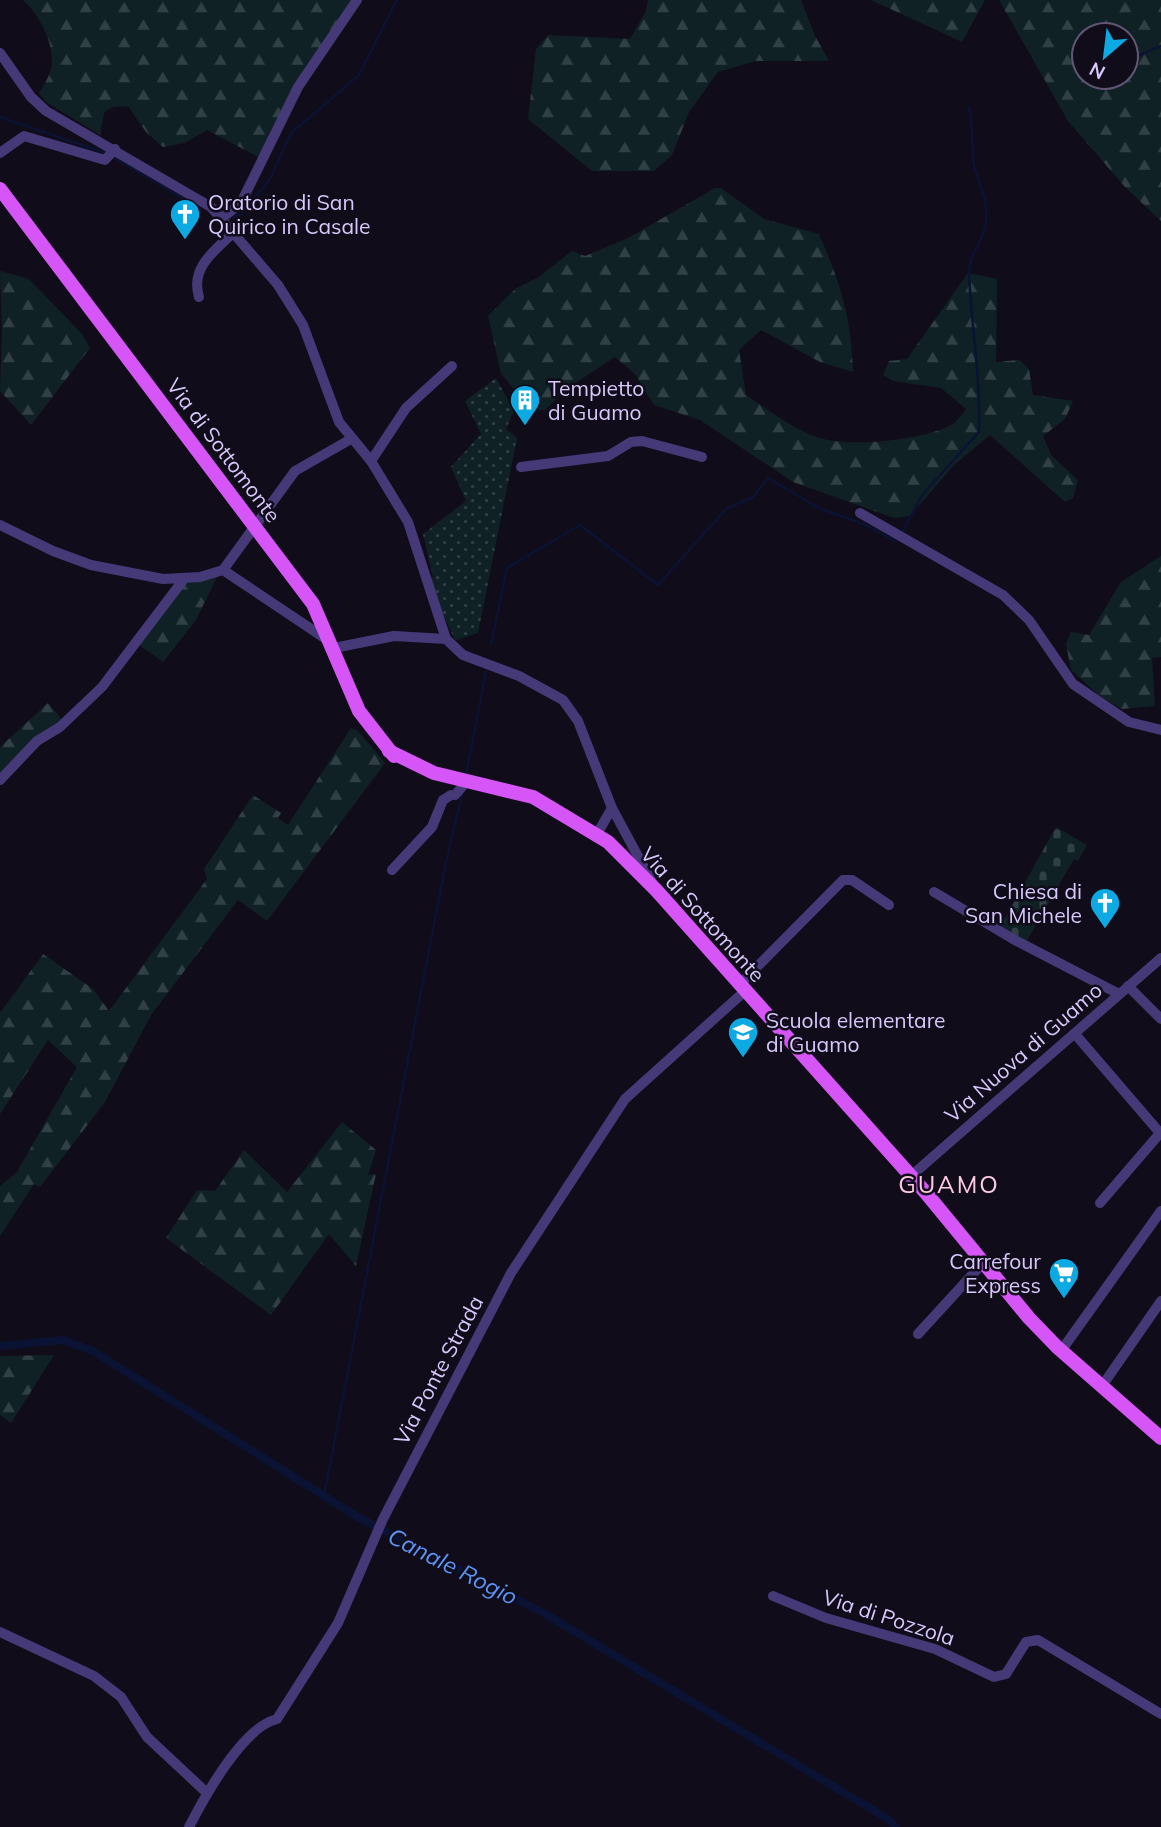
<svg xmlns="http://www.w3.org/2000/svg" width="1161" height="1827" font-family="Mulish,sans-serif">
<style>
.grass{fill:url(#grass-dots)}
.forest{fill:url(#forest-firs);fill-rule:evenodd}
.cemetery{fill:url(#cemetery-stones)}
.lines{fill:none;stroke-linecap:round;stroke-linejoin:round}
.stream{stroke:#0a1334;stroke-width:2.5}
.canal{stroke:#0a1334;stroke-width:8}
.minor{stroke:#463977;stroke-width:10}
.major{stroke:#d555f6;stroke-width:14}
.labels{text-anchor:middle;dominant-baseline:central;stroke-width:5;stroke-linejoin:round;paint-order:stroke}
.poi-label{font-size:21px;fill:#d7c8fc;stroke:#110c1a;text-anchor:start}
.street-label{font-size:21px;fill:#d7c8fc;stroke:#110c1a}
.water-label{font-size:23px;font-style:italic;fill:#5c94f6;stroke:#110c1a}
.quarter-label{font-size:24px;letter-spacing:2px;fill:#fccae1;stroke:#110c1a}
</style>
<defs>
<pattern id="grass-dots" width="8" height="8" patternUnits="userSpaceOnUse" patternTransform="scale(1.75)"><rect width="8" height="8" fill="#0f2124"/><path d="M2 2h.1M6 6h.1" fill="none" stroke="#314045" stroke-width="1.8" stroke-linecap="round"/></pattern>
<pattern id="forest-firs" width="22" height="20" patternUnits="userSpaceOnUse" patternTransform="scale(1.75)"><rect width="22" height="20" fill="#0f2124"/><path d="M5 1l3.5 6h-7zM16 11l3.5 6h-7z" fill="#314045"/></pattern>
<pattern id="cemetery-stones" width="16" height="16" patternUnits="userSpaceOnUse" patternTransform="scale(1.75)"><rect width="16" height="16" fill="#0f2124"/><path d="M2 7V4a2 2 0 0 1 4 0v3zM10 15v-3a2 2 0 0 1 4 0v3z" fill="#314045"/></pattern>
</defs>
<rect width="100%" height="100%" fill="#110c1a"/>
<polygon class="grass" points="496,378 514,411 506,429 517,438 478,633 455,640 428,582 433,577 423,534 466,501 451,467 481,434 465,401"/>
<g class="forest">
<path d="M 23,0 L 355,0 L 262,159 L 207,130 L 185,143 L 163,147 L 146,132 L 128,106 L 113,107 L 104,112 L 100,135 L 46,102 L 39,93 C 43,86 48,79 50,72 C 58,49 40,15 23,0 Z"/>
<polygon points="648,0 801,0 815,36 829,61 756,61 718,72 689,112 672,155 654,171 592,171 528,119 536,49 548,35 630,39 646,11"/>
<polygon points="871,0 985,0 962,42"/>
<path d="M 999,0 L 1161,0 L 1161,221 L 1125,187 L 1068,121 ZM 1084,35 L 1126,35 L 1126,77 L 1084,77 Z"/>
<path d="M 715,188 L 721,188 L 764,219 L 819,234 C 841,285 851,316 853,372 L 820,362 L 761,330 L 739,350 L 746,395 C 770,411 799,434 827,440 C 858,446 923,440 951,425 C 957,422 962,414 966,409 L 941,388 L 893,381 L 883,375 L 889,361 L 907,359 L 968,273 L 997,279 L 996,362 L 1019,360 L 1029,369 L 1033,395 L 1073,401 L 1065,419 L 1043,436 L 1051,455 L 1078,480 L 1073,498 L 1065,502 L 990,435 L 954,465 L 910,516 L 894,518 L 793,482 L 700,420 L 654,405 L 635,374 L 615,357 L 566,389 L 545,410 L 532,409 L 501,374 L 488,316 L 515,289 L 539,277 L 572,251 L 585,256 L 628,238 Z"/>
<polygon points="0,271 29,279 82,334 90,348 31,425 0,391 2,333"/>
<polygon points="1161,556 1161,657 1152,658 1155,706 1122,709 1101,697 1071,670 1066,644 1071,632 1089,635 1121,582"/>
<polygon points="218,575 196,620 163,662 138,644 181,583"/>
<polygon points="48,703 63,721 0,778 0,747"/>
<polygon points="351,728 358,731 385,763 267,921 238,900 151,1015 105,1102 40,1187 34,1184 0,1236 0,1186 17,1172 77,1067 48,1040 0,1114 0,1013 43,954 93,989 109,1011 207,879 204,869 253,795 281,813 278,818 288,825"/>
<polygon points="342,1122 376,1150 368,1175 376,1174 356,1266 329,1234 271,1315 166,1238 197,1190 215,1191 244,1150 287,1192"/>
<polygon points="54,1355 11,1423 0,1415 0,1356"/>
</g>
<polygon class="cemetery" points="1056,827 1087,845 1078,861 1074,859 1025,944 999,929"/>
<g class="lines">
<g class="stream">
<polyline points="1140,55 1161,46"/>
<polyline points="0,117 108,154"/>
<polyline points="113,157 201,209"/>
<polyline points="233,218 243,212 270,179 291,133 359,75 397,0"/>
<path d="M 902,532 L 923,494 L 979,432 C 981,378 971,326 969,272 C 969,255 984,240 986,222 C 989,201 979,185 974,165 C 971,148 974,128 969,107"/>
<polyline points="491,644 507,568 580,525 658,585 726,509 753,497 768,478 819,508 866,525 896,542"/>
<polyline points="466,775 486,671"/>
<polyline points="324,1496 446,862 462,794"/>
</g>
<polyline class="canal" points="0,1346 63,1340 93,1351 356,1516 547,1615 888,1819 896,1827"/>
<g class="minor">
<polyline points="0,53 31,97 46,111 211,207 278,285 303,325 339,422 371,461 408,522 446,639 463,655 519,676 563,700 578,721 612,808 653,884"/>
<polyline points="0,153 24,136 105,160 115,149"/>
<polyline points="222,218 241,203 298,87 357,0"/>
<path d="M 199,297 C 190,268 214,251 233,233"/>
<polyline points="371,461 406,408 452,366"/>
<polyline points="521,467 608,456 631,442 642,441 702,457"/>
<polyline points="860,513 1003,595 1029,620 1073,684 1129,722 1161,730"/>
<polyline points="0,525 53,551 91,565 163,579 200,577 223,570 295,471 351,439"/>
<polyline points="223,570 329,641"/>
<polyline points="334,648 394,636 446,639"/>
<polyline points="0,780 37,741 60,727 102,687 184,579"/>
<polyline points="455,795 462,787"/>
<polyline points="597,834 612,808"/>
<polyline points="392,870 432,827 443,800 451,795"/>
<polyline points="934,892 1013,939 1119,994"/>
<polyline points="739,985 843,880 852,880 889,905"/>
<polyline points="1128,986 1161,1019"/>
<polyline points="1075,1034 1160,1133"/>
<polyline points="911,1176 1161,958"/>
<polyline points="1100,1203 1161,1132"/>
<polyline points="918,1334 983,1263"/>
<polyline points="1061,1351 1161,1211"/>
<polyline points="1102,1386 1161,1301"/>
<polyline points="773,1596 826,1618 935,1649 994,1677 1006,1674 1026,1642 1038,1640 1161,1714"/>
<polyline points="0,1632 94,1676 121,1697 147,1737 207,1793"/>
<path d="M 189,1827 C 205,1796 243,1727 277,1719 L 338,1623 L 383,1519 L 511,1273 L 625,1099 L 745,991"/>
</g>
<g class="major">
<polyline points="0,189 313,604 359,711 394,756"/>
<polyline points="389,751 434,773 533,797 608,842 657,891 926,1193 1029,1318 1057,1347 1161,1438"/>
</g>
</g>
<defs>
<g id="church-pin" transform="scale(1.575)"><path d="M0 17L-7.5 6A9.5 9.5 0 1 1 7.5 6Z" fill="#0ca9e3" stroke="#110c1a"/><path d="M-1.2-6h2.4v3.5h3.3v2.4h-3.3V6h-2.4V-.1h-3.3v-2.4h3.3Z" fill="#fff"/></g>
<g id="building-pin" transform="scale(1.575)"><path d="M0 17L-7.5 6A9.5 9.5 0 1 1 7.5 6Z" fill="#0ca9e3" stroke="#110c1a"/><path d="M-4-6H4V6H1V3H-1V6H-4ZM-2.5-4.3h1.7v1.8h-1.7ZM.8-4.3h1.7v1.8H.8ZM-2.5-1h1.7V.8h-1.7ZM.8-1h1.7V.8H.8Z" fill="#fff"/></g>
<g id="school-pin" transform="scale(1.575)"><path d="M0 17L-7.5 6A9.5 9.5 0 1 1 7.5 6Z" fill="#0ca9e3" stroke="#110c1a"/><path d="M0-5L7-2L0 1L-7-2ZM-4 1L0 2.5L4 1V4Q0 6-4 4Z" fill="#fff"/></g>
<g id="supermarket-pin" transform="scale(1.575)"><path d="M0 17L-7.5 6A9.5 9.5 0 1 1 7.5 6Z" fill="#0ca9e3" stroke="#110c1a"/><path d="M-6-5.5h2.5l.6 2H6L4.5 2H-2.5L-4.4-4H-6ZM-1.5 3.2a1.3 1.3 0 1 0 .1 0ZM3 3.2a1.3 1.3 0 1 0 .1 0Z" fill="#fff"/></g>
</defs>
<g fill-rule="evenodd">
<use href="#church-pin" x="185" y="214"/>
<use href="#building-pin" x="525" y="400"/>
<use href="#church-pin" x="1105" y="903"/>
<use href="#school-pin" x="743" y="1032"/>
<use href="#supermarket-pin" x="1064" y="1273"/>
</g>
<g class="labels">
<g class="poi-label">
<text x="208" y="202">Oratorio di San<tspan x="208" dy="24">Quirico in Casale</tspan></text>
<text x="548" y="388">Tempietto<tspan x="548" dy="24">di Guamo</tspan></text>
<text x="1082" y="891" text-anchor="end">Chiesa di<tspan x="1082" dy="24">San Michele</tspan></text>
<text x="766" y="1020">Scuola elementare<tspan x="766" dy="24">di Guamo</tspan></text>
<text x="1041" y="1261" text-anchor="end">Carrefour<tspan x="1041" dy="24">Express</tspan></text>
</g>
<g class="street-label">
<text transform="translate(224 450) rotate(53)">Via di Sottomonte</text>
<text transform="translate(703 914) rotate(48)">Via di Sottomonte</text>
<text transform="translate(1023 1052) rotate(-41)">Via Nuova di Guamo</text>
<text transform="translate(438 1370) rotate(-62)">Via Ponte Strada</text>
<text transform="translate(889 1617) rotate(18)">Via di Pozzola</text>
</g>
<g class="water-label">
<text transform="translate(453 1566) rotate(27)">Canale Rogio</text>
</g>
<g class="quarter-label">
<text x="949" y="1184">GUAMO</text>
</g>
</g>
<g transform="translate(1105 56) rotate(208)"><circle r="33" fill="#110c1a" stroke="#605774" stroke-width="2"/>
<path d="M0-5L12 26L0 18L-12 26Z" fill="#0ca9e3"/>
<text y="-10" font-size="19" font-weight="bold" text-anchor="middle" fill="#d7c8fc">N</text>
</g>
</svg>
